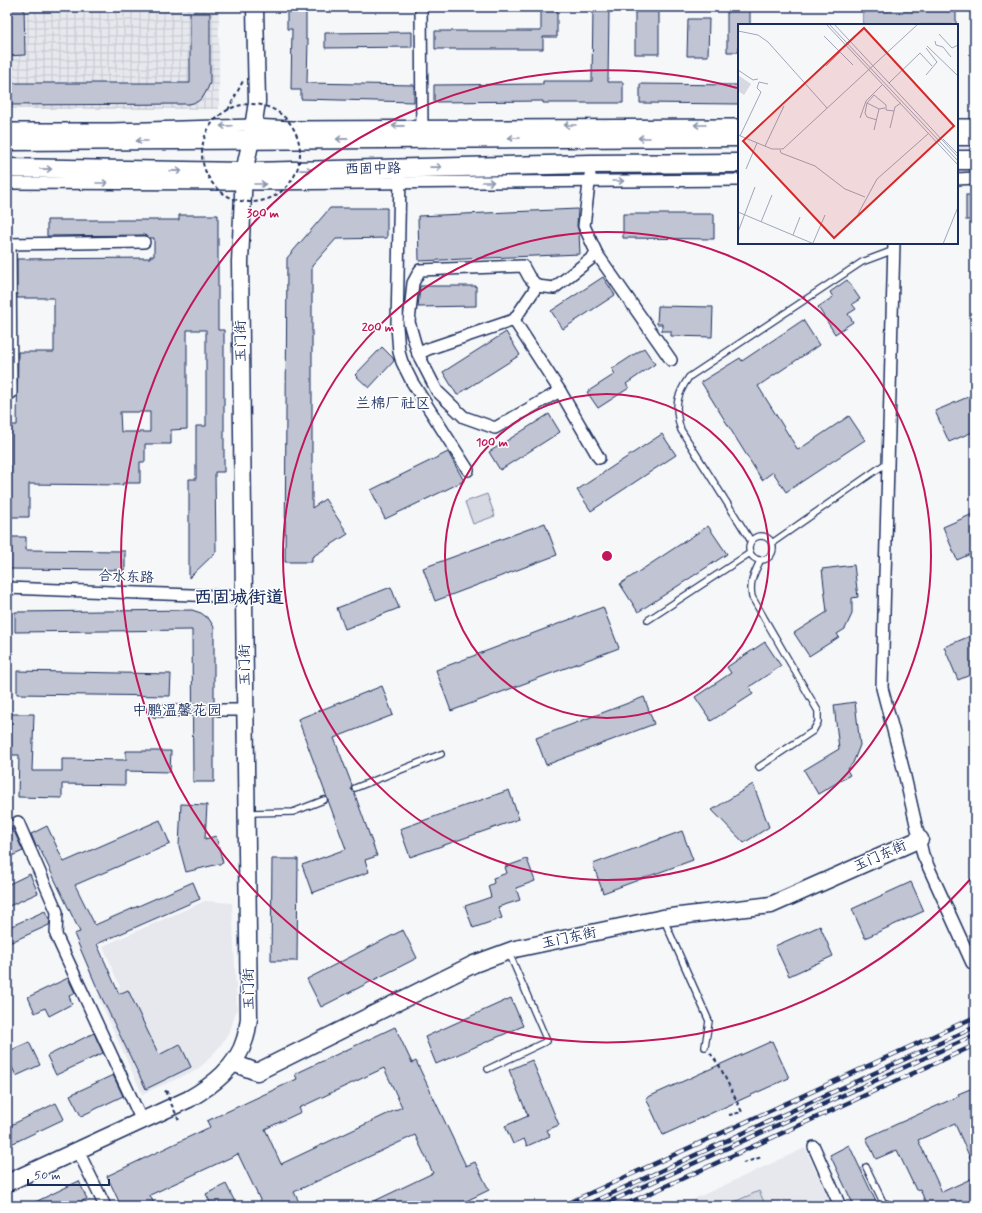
<svg xmlns="http://www.w3.org/2000/svg" width="982" height="1213" font-family="Mynerve,'LXGW WenKai TC',sans-serif">
<style>
.built{fill:#e6e8ee}
.industrial{fill:url(#industrial-grid)}
.grass{fill:#d6d9e2;stroke:#7884a0}
.building{fill:#c0c4d3;stroke:#1b2f5e;fill-rule:evenodd}
.lines{fill:none;stroke-linecap:round;stroke-linejoin:round}
.street-tunnel{stroke:#cacfda;stroke-width:11;stroke-dasharray:11 5.5;stroke-linecap:butt}
.lane-casing{stroke:#1b2f5e;stroke-width:8}
.street-casing{stroke:#1b2f5e;stroke-width:14}
.secondary-casing{stroke:#1b2f5e;stroke-width:19}
.primary-casing{stroke:#1b2f5e;stroke-width:21}
.path{stroke:#1b2f5e;stroke-width:2;stroke-dasharray:4 3;stroke-linecap:butt}
.lane{stroke:#fff;stroke-width:5.5}
.street{stroke:#fff;stroke-width:11}
.secondary{stroke:#fff;stroke-width:16}
.primary{stroke:#fff;stroke-width:18}
.rail-casing{stroke:#1b2f5e;stroke-width:4.5}
.rail{stroke:#fff;stroke-width:3;stroke-dasharray:9;stroke-linecap:butt}
.path-bridge{stroke:#1b2f5e;stroke-width:2;stroke-dasharray:4 3;stroke-linecap:butt}
.oneway{stroke:#8d97ae}
.ring{fill:none;stroke:#c2185b;stroke-width:2}
.labels{text-anchor:middle;dominant-baseline:central;stroke-width:3;stroke-linejoin:round;paint-order:stroke}
.street-label{font-size:14px;fill:#1b2f5e;stroke:#fff}
.neighbourhood-label{font-size:15px;fill:#1b2f5e;stroke:#fff}
.district-label{font-size:18px;font-weight:bold;fill:#1b2f5e;stroke:#fff}
.inset-road{fill:none;stroke:#9ea7bb;stroke-width:1}
.view{fill:#d62828;fill-opacity:0.15;stroke:#d62828;stroke-width:2}
.inset-edge{fill:none;stroke:#1b2f5e;stroke-width:2}
.centre{fill:#c2185b;stroke:#fff;stroke-width:2}
.ring-label{font-size:12px;text-anchor:middle;font-weight:bold;fill:#c2185b;stroke:#fff;stroke-width:3;stroke-linejoin:round;paint-order:stroke}
</style>
<defs>
<pattern id="industrial-grid" width="8" height="8" patternUnits="userSpaceOnUse"><rect width="8" height="8" fill="#e6e8ee"/><path d="M0 4h8M4 0v8" fill="none" stroke="#c5c7ce"/></pattern>
</defs>
<rect width="100%" height="100%" fill="#f6f7f9"/>
<filter id="ink" filterUnits="userSpaceOnUse"><feTurbulence type="fractalNoise" baseFrequency=".025" numOctaves="2"/><feDisplacementMap in="SourceGraphic" scale="8" xChannelSelector="R" yChannelSelector="G"/><feConvolveMatrix kernelMatrix="1 2 1 2 8 2 1 2 1" color-interpolation-filters="sRGB"/></filter>
<g filter="url(#ink)">
<g class="built">
<polygon points="205,901 232,903 237,1008 231,1028 221,1045 205,1063 195,1071 142,1094 98,996 120,987 103,946"/>
<polygon points="805,1148 832,1206 679,1206"/>
</g>
<rect class="industrial" x="7" y="7" width="212" height="102"/>
<g class="grass">
<polygon points="487,494 495,516 473,524 465,502"/>
<polygon points="759,1191 766,1206 725,1206"/>
</g>
<g class="building">
<polygon points="7,7 24,7 25,55 7,56"/>
<polygon points="287,7 306,7 306,40 308,40 307,83 414,85 414,102 301,99 301,90 291,90 292,29 287,29"/>
<polygon points="593,7 609,7 608,82 623,82 623,103 543,103 543,101 434,102 434,85 543,84 543,81 592,81"/>
<rect x="635" y="7" width="24" height="47"/>
<polygon points="727,7 750,7 750,25 739,25 739,52 727,52"/>
<rect x="863" y="7" width="93" height="18"/>
<polygon points="541,9 557,9 557,37 543,37 543,49 435,49 435,31 541,31"/>
<polygon points="190,13 210,13 210,83 207,90 203,97 197,102 189,104 7,105 7,83 190,83"/>
<polygon points="688,19 709,19 708,56 687,56"/>
<polygon points="412,32 412,47 325,48 325,33"/>
<polygon points="640,84 739,85 739,104 640,103"/>
<rect x="966" y="195" width="9" height="25"/>
<polygon points="330,208 387,208 387,238 336,239 312,266 312,508 325,499 348,534 312,557 312,562 285,562 287,258"/>
<polygon points="578,209 577,226 579,232 580,254 419,261 418,216"/>
<polygon points="623,214 714,214 714,239 623,238"/>
<path d="M 179,215 L 218,215 L 218,330 L 224,330 L 224,472 L 215,472 L 216,552 L 189,578 L 189,479 L 196,479 L 196,426 L 206,426 L 206,330 L 187,330 L 187,429 L 171,430 L 171,444 L 145,444 L 145,462 L 140,462 L 140,483 L 123,483 L 123,485 L 29,484 L 29,517 L 7,517 L 7,472 L 10,472 L 10,425 L 17,425 L 18,352 L 54,352 L 54,298 L 17,298 L 17,259 L 150,258 L 150,256 L 154,256 L 154,238 L 149,238 L 144,235 L 47,236 L 47,220 L 179,220 ZM 120,412 L 150,412 L 150,432 L 121,432 Z"/>
<polygon points="603,277 615,295 563,329 551,311"/>
<polygon points="847,280 860,299 852,304 856,309 848,314 853,322 835,334 818,307 833,297 830,292"/>
<polygon points="420,286 476,286 476,306 418,307"/>
<polygon points="658,306 713,307 712,337 671,336 671,331 662,331 662,324 657,324"/>
<polygon points="803,320 819,345 758,386 798,450 849,416 865,440 786,492 773,472 762,480 701,382 740,358 742,361"/>
<polygon points="506,332 520,355 457,395 443,372"/>
<polygon points="382,347 393,358 394,361 369,388 355,375"/>
<polygon points="644,348 655,364 626,384 629,388 598,408 587,392 615,374 612,369"/>
<polygon points="975,394 975,431 949,442 935,411"/>
<polygon points="549,414 560,432 500,470 489,452"/>
<polygon points="662,434 676,455 591,511 577,490"/>
<polygon points="448,452 464,481 385,519 371,490"/>
<polygon points="975,513 975,552 957,560 943,527"/>
<polygon points="545,523 557,555 435,601 423,568"/>
<polygon points="708,526 727,554 638,612 620,584"/>
<polygon points="7,537 26,537 26,550 125,551 125,570 7,569"/>
<polygon points="854,565 858,597 852,598 852,614 845,629 837,634 839,637 809,656 794,633 827,612 822,569"/>
<polygon points="391,587 399,608 345,629 337,608"/>
<polygon points="603,607 619,648 451,711 436,670"/>
<polygon points="192,610 201,613 209,619 214,627 214,705 212,710 214,715 214,782 193,782 192,630 15,632 15,612"/>
<polygon points="975,634 975,673 958,680 944,647"/>
<polygon points="765,642 781,666 749,687 753,694 711,721 695,697 731,673 727,667"/>
<polygon points="17,671 171,674 170,696 17,694"/>
<polygon points="382,686 393,715 334,738 352,785 351,789 354,792 377,856 365,860 369,872 312,893 302,865 346,849 298,719"/>
<polygon points="644,697 654,724 546,765 536,738"/>
<polygon points="855,702 860,745 853,763 847,770 850,775 818,794 804,770 839,749 834,705"/>
<polygon points="11,714 34,714 32,771 62,771 62,759 126,760 126,751 171,751 170,772 125,771 125,785 62,784 62,798 18,797 19,755 10,755"/>
<polygon points="753,784 769,827 744,843 712,810"/>
<polygon points="509,790 519,819 410,857 400,829"/>
<polygon points="181,804 207,805 205,839 216,836 223,863 186,872 179,846"/>
<polygon points="160,820 170,844 75,885 95,925 193,882 200,899 97,944 119,994 128,990 159,1055 180,1044 191,1067 146,1089 98,990 74,934 80,932 38,845 36,846 31,834 47,826 64,862"/>
<polygon points="13,829 23,851 7,858 7,832"/>
<polygon points="682,831 693,860 603,893 593,864"/>
<polygon points="272,859 298,859 297,961 271,961"/>
<polygon points="527,859 535,881 516,888 520,900 498,907 502,918 473,928 465,906 491,897 488,886 494,883 493,878 507,873 505,867"/>
<polygon points="30,874 38,893 7,907 7,885"/>
<polygon points="911,882 924,911 865,938 852,909"/>
<polygon points="45,911 50,921 49,925 7,944 7,928"/>
<polygon points="820,926 833,956 789,976 775,946"/>
<polygon points="403,930 417,958 321,1007 307,979"/>
<polygon points="68,978 75,993 69,996 72,1004 49,1016 45,1008 35,1013 28,997"/>
<polygon points="511,998 523,1026 436,1064 425,1037"/>
<path d="M 395,1027 L 412,1063 L 416,1061 L 466,1166 L 475,1162 L 489,1190 L 456,1206 L 364,1206 L 433,1173 L 415,1135 L 294,1192 L 301,1206 L 263,1206 L 238,1154 L 150,1195 L 155,1206 L 121,1206 L 107,1176 L 210,1127 L 207,1121 L 297,1079 L 295,1074 ZM 384,1068 L 402,1107 L 281,1164 L 265,1129 L 301,1112 L 299,1108 Z"/>
<polygon points="94,1033 103,1053 56,1075 47,1056"/>
<polygon points="772,1041 789,1078 663,1135 646,1098"/>
<polygon points="29,1042 40,1065 16,1076 7,1056 7,1052"/>
<polygon points="532,1060 559,1125 547,1130 550,1136 527,1146 524,1139 513,1144 505,1126 528,1116 509,1070"/>
<polygon points="113,1075 123,1096 81,1116 70,1095"/>
<polygon points="975,1087 975,1169 955,1124 918,1140 942,1192 975,1177 975,1202 967,1206 927,1206 920,1189 916,1190 897,1150 876,1159 866,1138 959,1096 958,1094"/>
<polygon points="56,1103 64,1119 7,1146 7,1127"/>
<polygon points="849,1145 878,1206 854,1206 830,1155"/>
<polygon points="79,1181 87,1199 71,1206 27,1206"/>
<polygon points="226,1184 237,1206 212,1206 206,1194"/>
</g>
<g class="lines">
<polyline class="street-tunnel" points="185,710 219,710"/>
<g class="lane-casing">
<g id="lane">
<circle cx="761" cy="548" r="12"/>
<path d="M 751,541 L 681,430 C 674,408 676,396 689,377 L 862,262 L 894,250"/>
<polyline points="772,543 888,462"/>
<polyline points="648,620 750,553"/>
<path d="M 759,767 L 813,731 L 818,722 L 818,711 L 752,597 C 749,582 754,574 760,561"/>
<polyline points="355,788 441,754"/>
<polyline points="247,813 293,812 324,800"/>
<polyline points="7,825 18,822"/>
<polyline points="664,920 709,1021 705,1047"/>
<polyline points="488,1069 547,1041 509,953"/>
<polyline points="866,1167 883,1202 894,1206"/>
</g>
</g>
<g class="street-casing">
<g id="street">
<polyline points="421,7 422,132"/>
<polyline points="957,125 975,125"/>
<polyline points="7,129 112,129 253,125 291,127 739,125"/>
<polyline points="590,175 584,226 597,254 671,360"/>
<polyline points="400,176 397,326 399,352 402,362 412,382 468,470"/>
<polyline points="957,179 975,178"/>
<polyline points="7,183 242,184 739,180"/>
<polyline points="894,243 882,688 903,768 923,855 972,963"/>
<polyline points="7,244 144,242"/>
<polyline points="10,244 11,393"/>
<polyline points="514,320 560,391 599,458"/>
<polyline points="418,354 428,349 514,320 537,286"/>
<polyline points="560,391 495,428 464,417 437,391 418,354 409,322 413,283 420,270 523,266 529,277 537,286 554,288 597,254"/>
<polyline points="7,588 244,597"/>
<polyline points="219,710 245,710"/>
<polyline points="156,711 185,710"/>
<polyline points="18,822 57,912 56,935 142,1121"/>
<polyline points="814,1147 840,1206"/>
<polyline points="78,1151 105,1206"/>
</g>
</g>
<g class="secondary-casing">
<g id="secondary">
<polyline points="233,1063 257,1072 474,964 515,949 663,918 771,905 920,839"/>
<path d="M 7,1183 L 189,1099 C 213,1085 237,1067 245,1039 C 247,1033 248,1025 249,1018 L 240,262 L 244,172 L 251,140 L 257,102 L 255,7"/>
</g>
</g>
<g class="primary-casing">
<g id="primary">
<polyline points="957,136 975,136"/>
<polyline points="7,141 739,137"/>
<polyline points="957,160 975,160"/>
<polyline points="7,168 244,172 591,164 739,163"/>
</g>
</g>
<g class="path">
<polyline points="228,110 243,81"/>
<polyline points="710,1053 719,1065 742,1112 729,1115"/>
<polyline points="165,1091 171,1093"/>
<polyline points="743,1163 762,1157"/>
</g>
<use href="#lane" class="lane"/>
<use href="#street" class="street"/>
<use href="#secondary" class="secondary"/>
<use href="#primary" class="primary"/>
<g class="rail-casing">
<g id="rail">
<polyline points="562,1206 975,1017"/>
<polyline points="584,1206 975,1027"/>
<polyline points="600,1206 975,1035"/>
<polyline points="622,1206 975,1045"/>
</g>
</g>
<use href="#rail" class="rail"/>
<g class="path-bridge">
<circle cx="251" cy="153" r="49"/>
<polyline points="165,1091 179,1120"/>
</g>
</g>
<defs><path id="oneway-shaft" d="M-6 0H5M1.5-3L5.5 0L1.5 3" fill="none" stroke-width="1.6" stroke-linecap="round" stroke-linejoin="round"/></defs>
<g class="oneway">
<use href="#oneway-shaft" transform="translate(570 125) rotate(180)"/>
<use href="#oneway-shaft" transform="translate(700 125) rotate(-180)"/>
<use href="#oneway-shaft" transform="translate(226 126) rotate(178)"/>
<use href="#oneway-shaft" transform="translate(398 126) rotate(179)"/>
<use href="#oneway-shaft" transform="translate(514 138) rotate(180)"/>
<use href="#oneway-shaft" transform="translate(644 138) rotate(180)"/>
<use href="#oneway-shaft" transform="translate(342 139) rotate(179)"/>
<use href="#oneway-shaft" transform="translate(142 141) rotate(180)"/>
<use href="#oneway-shaft" transform="translate(436 167) rotate(-1)"/>
<use href="#oneway-shaft" transform="translate(46 169) rotate(1)"/>
<use href="#oneway-shaft" transform="translate(306 170) rotate(-1)"/>
<use href="#oneway-shaft" transform="translate(176 171) rotate(1)"/>
<use href="#oneway-shaft" transform="translate(618 181)"/>
<use href="#oneway-shaft" transform="translate(488 182)"/>
<use href="#oneway-shaft" transform="translate(102 183)"/>
<use href="#oneway-shaft" transform="translate(260 184)"/>
</g>
</g>
<g class="ring">
<circle cx="607" cy="556" r="162"/>
<circle cx="607" cy="556" r="324"/>
<path d="M974 875A486 486 0 1 1 737 88"/>
</g>
<g class="labels">
<g class="street-label">
<text transform="translate(373 169) rotate(-1)">西固中路</text>
<text transform="translate(241 341) rotate(-91)">玉门街</text>
<text transform="translate(126 577) rotate(2)">合水东路</text>
<text transform="translate(245 665) rotate(-91)">玉门街</text>
<text transform="translate(880 856) rotate(-24)">玉门东街</text>
<text transform="translate(569 938) rotate(-12)">玉门东街</text>
<text transform="translate(249 989) rotate(-91)">玉门街</text>
</g>
<g class="neighbourhood-label">
<text x="393" y="404">兰棉厂社区</text>
<text x="177" y="711">中鹏温馨花园</text>
</g>
<g class="district-label">
<text x="239" y="598">西固城街道</text>
</g>
</g>
<g transform="translate(738 24)">
<rect width="220" height="220" fill="#f6f7f9"/>
<path d="M 0,51 L 13,60 L 6,71 L 0,67 Z" fill="#d6d9e2"/>
<path class="inset-road" d="M 88,0 L 220,141M 91,0 L 220,137M 96,0 L 220,133M 0,7 L 20,11 L 30,18 L 89,84M 201,10 L 214,24 L 220,21M 86,12 L 115,41M 197,17 L 198,21 L 205,23 L 213,33M 189,22 L 220,52M 88,42 L 102,28M 0,46 L 15,56 L 20,55M 188,51 L 199,38 L 188,24M 151,59 L 182,29 L 194,42M 129,79 L 141,85 L 147,84M 43,81 L 68,59M 122,94 L 128,77 L 144,61M 139,96 L 129,93 L 127,89 L 129,79 L 136,71 L 148,81 L 148,86 L 156,87M 152,104 L 157,83 L 163,79M 136,106 L 141,85M 0,111 L 34,125 L 45,125 L 180,0M 2,112 L 23,68 L 19,64 L 21,58 L 30,60M 205,115 L 220,130M 27,122 L 46,82M 42,126 L 43,129 L 77,142 L 107,165 L 127,173M 8,145 L 19,119M 0,188 L 76,220M 120,190 L 139,155 L 191,109M 23,198 L 34,171M 0,208 L 17,163M 55,211 L 62,193M 75,219 L 87,191M 205,220 L 220,183"/>
<path class="view" d="M 126,4 L 216,102 L 96,214 L 5,117 Z"/>
<rect width="220" height="220" class="inset-edge"/>
</g>
<circle cx="607" cy="556" r="6" class="centre"/>
<g class="ring-label">
<text x="263" y="217">300 m</text>
<text x="378" y="331">200 m</text>
<text x="492" y="446">100 m</text>
</g>
<rect width="982" height="1213" fill="none" stroke="#fff" stroke-width="24"/>
<rect x="12" y="12" width="958" height="1189" fill="none" stroke="#1b2f5e" stroke-width="1.5" filter="url(#ink)"/>
<path d="M28 1179v6h81v-6" fill="none" stroke="#1b2f5e" stroke-width="2"/>
<text x="34" y="1179" font-size="12" fill="#1b2f5e" stroke="#ffffff" stroke-width="3" paint-order="stroke">50 m</text>
</svg>
